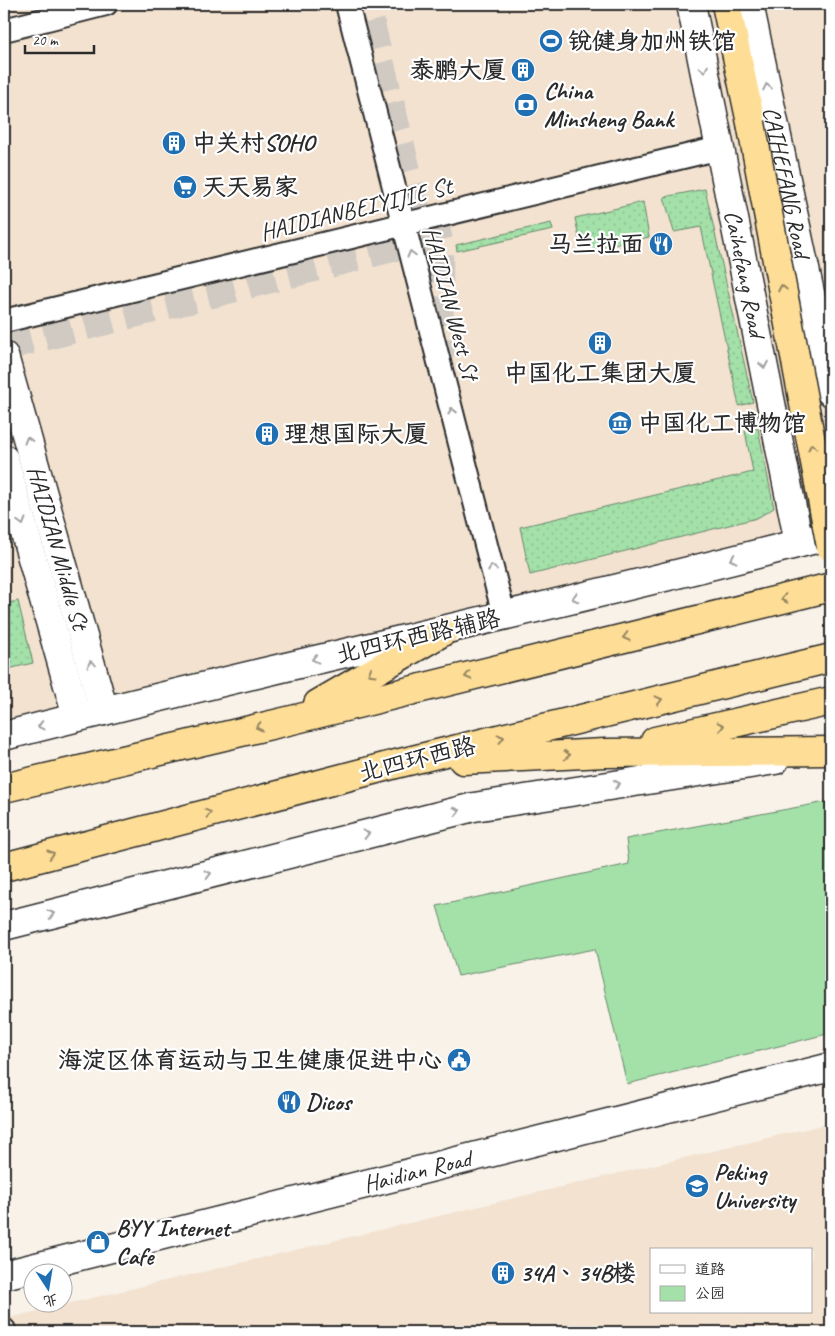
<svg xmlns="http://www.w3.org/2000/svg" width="835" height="1336" font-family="Caveat,'LXGW WenKai TC',sans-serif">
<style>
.built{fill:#f2e2cf;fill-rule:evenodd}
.green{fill:#a3e1a9;stroke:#67866a}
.garden{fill:url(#garden-dots);stroke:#67866a}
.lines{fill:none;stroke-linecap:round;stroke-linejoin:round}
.tertiary-tunnel{stroke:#d0cac3;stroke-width:28;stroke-dasharray:28 14;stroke-linecap:butt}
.minor-casing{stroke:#2b2b2b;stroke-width:26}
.tertiary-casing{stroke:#2b2b2b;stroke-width:31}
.secondary-casing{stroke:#2b2b2b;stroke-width:31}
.trunk-casing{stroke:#2b2b2b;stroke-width:31}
.minor{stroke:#fff;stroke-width:22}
.tertiary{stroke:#fff;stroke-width:28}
.secondary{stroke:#fff;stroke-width:28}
.trunk{stroke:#fede96;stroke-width:28}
.trunk-bridge-casing{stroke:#2b2b2b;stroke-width:31;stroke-linecap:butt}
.trunk-bridge{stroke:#fede96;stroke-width:28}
.oneway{stroke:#a0a0a0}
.oneway2{stroke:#948460}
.labels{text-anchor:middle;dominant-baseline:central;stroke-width:4.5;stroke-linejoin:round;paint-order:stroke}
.poi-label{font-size:24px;font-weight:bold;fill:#2b2b2b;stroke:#fff;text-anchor:start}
.street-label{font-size:24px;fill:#2b2b2b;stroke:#fff}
</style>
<defs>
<pattern id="garden-dots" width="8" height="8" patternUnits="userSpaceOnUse" patternTransform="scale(1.25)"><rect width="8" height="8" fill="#a3e1a9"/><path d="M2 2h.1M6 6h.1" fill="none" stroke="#8cc192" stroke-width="1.8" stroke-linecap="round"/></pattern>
</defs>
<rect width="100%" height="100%" fill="#f9f2e9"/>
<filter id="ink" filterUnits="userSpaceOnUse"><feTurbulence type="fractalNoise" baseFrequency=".02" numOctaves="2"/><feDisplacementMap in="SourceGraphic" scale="10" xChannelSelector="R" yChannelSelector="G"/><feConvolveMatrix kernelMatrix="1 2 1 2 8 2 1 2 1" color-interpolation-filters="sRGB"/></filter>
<g filter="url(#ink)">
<g class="built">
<polygon points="4,4 831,4 831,537 4,743"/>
<path d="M 831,1123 L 831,1332 L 4,1332 L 4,1319 ZM 651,1250 L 811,1250 L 811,1312 L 651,1312 Z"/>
</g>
<polygon class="green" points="831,801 831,1033 627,1084 595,949 458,976 437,906 629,864 626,839"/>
<g class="garden">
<polygon points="705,189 753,402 739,406 701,227 674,232 664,197"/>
<polygon points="643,202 649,237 582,252 575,218"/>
<polygon points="551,223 553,230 457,251 456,245"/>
<polygon points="758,428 774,508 757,518 530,575 520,527 753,472 745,431"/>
<polygon points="18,601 33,663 4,670 4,604"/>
</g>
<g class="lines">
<g class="tertiary-tunnel">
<polyline points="433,213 439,241 440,357"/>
<polyline points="4,347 424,240 366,4"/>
</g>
<g class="minor-casing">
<g id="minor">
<polyline points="347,4 504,615"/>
<polyline points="4,30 106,4"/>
<polyline points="4,321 720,148"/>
<polyline points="4,1330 4,1332"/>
</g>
</g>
<g class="tertiary-casing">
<g id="tertiary">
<path id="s1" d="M 691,4 L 799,543"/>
<path id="s2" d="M 749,4 L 831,392"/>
<path d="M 4,736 C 279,665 557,607 831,535"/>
<polyline points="4,926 474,807 775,760"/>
<path id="s3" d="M 4,1275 L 831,1067"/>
</g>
</g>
<g class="secondary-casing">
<g id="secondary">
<path id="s4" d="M 4,356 L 104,711"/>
<polyline points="4,459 77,717"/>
</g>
</g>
<g class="trunk-casing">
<g id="trunk">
<polyline points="726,4 751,123"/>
<polyline points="318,704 444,631"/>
<polyline points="655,741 831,701"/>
<polyline points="463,760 605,753 831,751"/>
<polyline points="4,788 292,720 831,587"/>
<polyline points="4,867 396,764 831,658"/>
</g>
</g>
<use href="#minor" class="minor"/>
<use href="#tertiary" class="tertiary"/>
<use href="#secondary" class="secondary"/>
<use href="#trunk" class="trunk"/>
<g class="trunk-bridge-casing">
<polyline id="trunk-bridge" points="751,123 831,547"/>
</g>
<use href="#trunk-bridge" class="trunk-bridge"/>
</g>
<defs><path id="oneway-chevron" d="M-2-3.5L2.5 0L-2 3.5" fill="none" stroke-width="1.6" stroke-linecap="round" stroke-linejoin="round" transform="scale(1.25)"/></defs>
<g class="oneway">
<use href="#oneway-chevron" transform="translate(704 69) rotate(79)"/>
<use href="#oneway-chevron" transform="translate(767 87) rotate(-102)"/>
<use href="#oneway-chevron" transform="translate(411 254) rotate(-105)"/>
<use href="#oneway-chevron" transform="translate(764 365) rotate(79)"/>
<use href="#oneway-chevron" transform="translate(452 411) rotate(-104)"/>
<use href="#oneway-chevron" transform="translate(28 440) rotate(-106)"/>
<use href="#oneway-chevron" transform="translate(22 522) rotate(74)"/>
<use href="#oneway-chevron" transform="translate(733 559) rotate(166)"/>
<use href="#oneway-chevron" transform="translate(492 568) rotate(-104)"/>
<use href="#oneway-chevron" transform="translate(575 598) rotate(166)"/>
<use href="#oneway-chevron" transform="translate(315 659) rotate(167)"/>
<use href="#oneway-chevron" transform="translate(91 664) rotate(-106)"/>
<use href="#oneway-chevron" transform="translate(41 726) rotate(165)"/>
<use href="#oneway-chevron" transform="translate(617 784) rotate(-9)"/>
<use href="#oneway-chevron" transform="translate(457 811) rotate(-14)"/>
<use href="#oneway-chevron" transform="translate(366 834) rotate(-14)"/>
<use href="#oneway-chevron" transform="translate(208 874) rotate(-14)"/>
<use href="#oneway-chevron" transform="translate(51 914) rotate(-14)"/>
</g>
<g class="oneway2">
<use href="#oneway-chevron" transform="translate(782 288) rotate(-101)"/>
<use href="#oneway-chevron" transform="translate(812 447) rotate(-101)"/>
<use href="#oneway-chevron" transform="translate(784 599) rotate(166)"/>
<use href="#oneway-chevron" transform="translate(626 637) rotate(166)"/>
<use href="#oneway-chevron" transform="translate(371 673) rotate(150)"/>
<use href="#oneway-chevron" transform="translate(468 676) rotate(166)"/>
<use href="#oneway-chevron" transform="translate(659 700) rotate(-14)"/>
<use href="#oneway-chevron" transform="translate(721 726) rotate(-13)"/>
<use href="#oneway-chevron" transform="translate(259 727) rotate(167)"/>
<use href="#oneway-chevron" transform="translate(501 738) rotate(-14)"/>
<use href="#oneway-chevron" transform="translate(567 755) rotate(-3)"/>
<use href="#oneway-chevron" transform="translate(208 813) rotate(-15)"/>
<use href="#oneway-chevron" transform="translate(51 854) rotate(-15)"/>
</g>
</g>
<defs>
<g id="stadium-disc" transform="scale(1.25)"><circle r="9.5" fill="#1f6fb2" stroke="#fff"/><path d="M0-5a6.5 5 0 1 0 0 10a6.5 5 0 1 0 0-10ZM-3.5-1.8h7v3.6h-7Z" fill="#fff"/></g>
<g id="building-disc" transform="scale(1.25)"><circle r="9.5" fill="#1f6fb2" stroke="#fff"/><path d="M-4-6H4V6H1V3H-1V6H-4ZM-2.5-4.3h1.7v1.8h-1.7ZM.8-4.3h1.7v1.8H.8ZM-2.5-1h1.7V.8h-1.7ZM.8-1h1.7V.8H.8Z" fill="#fff"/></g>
<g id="bank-disc" transform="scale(1.25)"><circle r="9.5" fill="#1f6fb2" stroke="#fff"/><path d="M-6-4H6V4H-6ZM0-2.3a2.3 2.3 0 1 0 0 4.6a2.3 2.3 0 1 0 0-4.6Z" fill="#fff"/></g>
<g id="supermarket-disc" transform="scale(1.25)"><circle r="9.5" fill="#1f6fb2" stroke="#fff"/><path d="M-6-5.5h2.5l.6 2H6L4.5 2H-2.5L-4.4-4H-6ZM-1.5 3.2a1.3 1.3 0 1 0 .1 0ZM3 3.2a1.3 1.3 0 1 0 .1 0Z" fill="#fff"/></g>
<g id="restaurant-disc" transform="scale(1.25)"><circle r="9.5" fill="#1f6fb2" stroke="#fff"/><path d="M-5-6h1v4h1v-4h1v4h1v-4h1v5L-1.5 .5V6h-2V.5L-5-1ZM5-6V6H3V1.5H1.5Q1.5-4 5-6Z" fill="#fff"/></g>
<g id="museum-disc" transform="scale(1.25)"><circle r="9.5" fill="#1f6fb2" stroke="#fff"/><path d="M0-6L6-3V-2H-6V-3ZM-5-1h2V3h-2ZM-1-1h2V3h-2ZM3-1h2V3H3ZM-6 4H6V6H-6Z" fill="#fff"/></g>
<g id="civic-disc" transform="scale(1.25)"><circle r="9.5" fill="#1f6fb2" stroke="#fff"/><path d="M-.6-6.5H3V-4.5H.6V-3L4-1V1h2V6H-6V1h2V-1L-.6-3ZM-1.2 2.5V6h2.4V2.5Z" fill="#fff"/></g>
<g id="university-disc" transform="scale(1.25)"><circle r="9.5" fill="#1f6fb2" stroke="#fff"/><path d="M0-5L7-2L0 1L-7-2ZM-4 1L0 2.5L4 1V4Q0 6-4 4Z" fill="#fff"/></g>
<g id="shop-disc" transform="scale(1.25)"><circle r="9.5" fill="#1f6fb2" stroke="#fff"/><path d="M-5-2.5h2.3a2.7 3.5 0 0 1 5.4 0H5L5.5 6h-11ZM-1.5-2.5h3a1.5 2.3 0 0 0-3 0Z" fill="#fff"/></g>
</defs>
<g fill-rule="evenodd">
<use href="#stadium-disc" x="551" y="41"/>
<use href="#building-disc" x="523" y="70"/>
<use href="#bank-disc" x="526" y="105"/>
<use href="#building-disc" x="174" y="143"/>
<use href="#supermarket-disc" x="185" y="187"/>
<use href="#restaurant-disc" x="661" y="244"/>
<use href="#building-disc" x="600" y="343"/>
<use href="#museum-disc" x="620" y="423"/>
<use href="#building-disc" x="267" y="434"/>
<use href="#civic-disc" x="459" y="1060"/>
<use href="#restaurant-disc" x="289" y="1102"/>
<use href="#university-disc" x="697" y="1186"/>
<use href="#shop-disc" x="98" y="1242"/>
<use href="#building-disc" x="503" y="1273"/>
</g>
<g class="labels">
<g class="poi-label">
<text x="568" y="41">锐健身加州铁馆</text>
<text x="506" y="70" text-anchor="end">泰鹏大厦</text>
<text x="544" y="91">China<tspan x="544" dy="28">Minsheng Bank</tspan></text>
<text x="192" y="143">中关村SOHO</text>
<text x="202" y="187">天天易家</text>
<text x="644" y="244" text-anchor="end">马兰拉面</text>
<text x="600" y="373" text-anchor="middle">中国化工集团大厦</text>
<text x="638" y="423">中国化工博物馆</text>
<text x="284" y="434">理想国际大厦</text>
<text x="442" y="1060" text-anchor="end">海淀区体育运动与卫生健康促进中心</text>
<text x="306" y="1102">Dicos</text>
<text x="714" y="1172">Peking<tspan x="714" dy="28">University</tspan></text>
<text x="116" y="1228">BYY Internet<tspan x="116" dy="28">Cafe</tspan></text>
<text x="520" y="1273">34A、34B楼</text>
</g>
<g class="street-label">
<text stroke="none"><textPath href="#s2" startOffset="182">CAIHEFANG Road</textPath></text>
<text transform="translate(356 209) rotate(-14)">HAIDIANBEIYIJIE St</text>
<text stroke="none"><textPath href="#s1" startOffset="275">Caihefang Road</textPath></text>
<text transform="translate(451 303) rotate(75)">HAIDIAN West St</text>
<text stroke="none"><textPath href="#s4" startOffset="199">HAIDIAN Middle St</textPath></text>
<text transform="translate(418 636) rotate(-13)">北四环西路辅路</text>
<text transform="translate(417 759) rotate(-14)">北四环西路</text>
<text stroke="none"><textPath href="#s3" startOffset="426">Haidian Road</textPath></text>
</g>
</g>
<rect width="835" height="1336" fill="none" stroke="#fff" stroke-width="20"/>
<rect x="10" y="10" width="815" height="1316" fill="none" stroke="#2b2b2b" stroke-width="2" filter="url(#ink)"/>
<rect x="650" y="1248" width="162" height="65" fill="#ffffff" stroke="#aaaaaa"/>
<rect x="660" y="1265" width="25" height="8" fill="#ffffff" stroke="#aaaaaa"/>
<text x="695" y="1274" font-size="15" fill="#2b2b2b">道路</text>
<rect x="660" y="1286" width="25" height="15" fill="#a3e1a9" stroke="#aaaaaa"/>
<text x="695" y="1298" font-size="15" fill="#2b2b2b">公园</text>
<g transform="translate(48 1288) rotate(168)"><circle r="24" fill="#ffffff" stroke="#aaaaaa"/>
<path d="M0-4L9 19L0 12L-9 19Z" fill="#1f6fb2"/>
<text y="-8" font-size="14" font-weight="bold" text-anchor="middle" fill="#2b2b2b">北</text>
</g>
<path d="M25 45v8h69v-8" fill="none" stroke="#2b2b2b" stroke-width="2.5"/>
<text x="32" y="45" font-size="15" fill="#2b2b2b" stroke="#ffffff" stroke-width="4" paint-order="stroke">20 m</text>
</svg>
